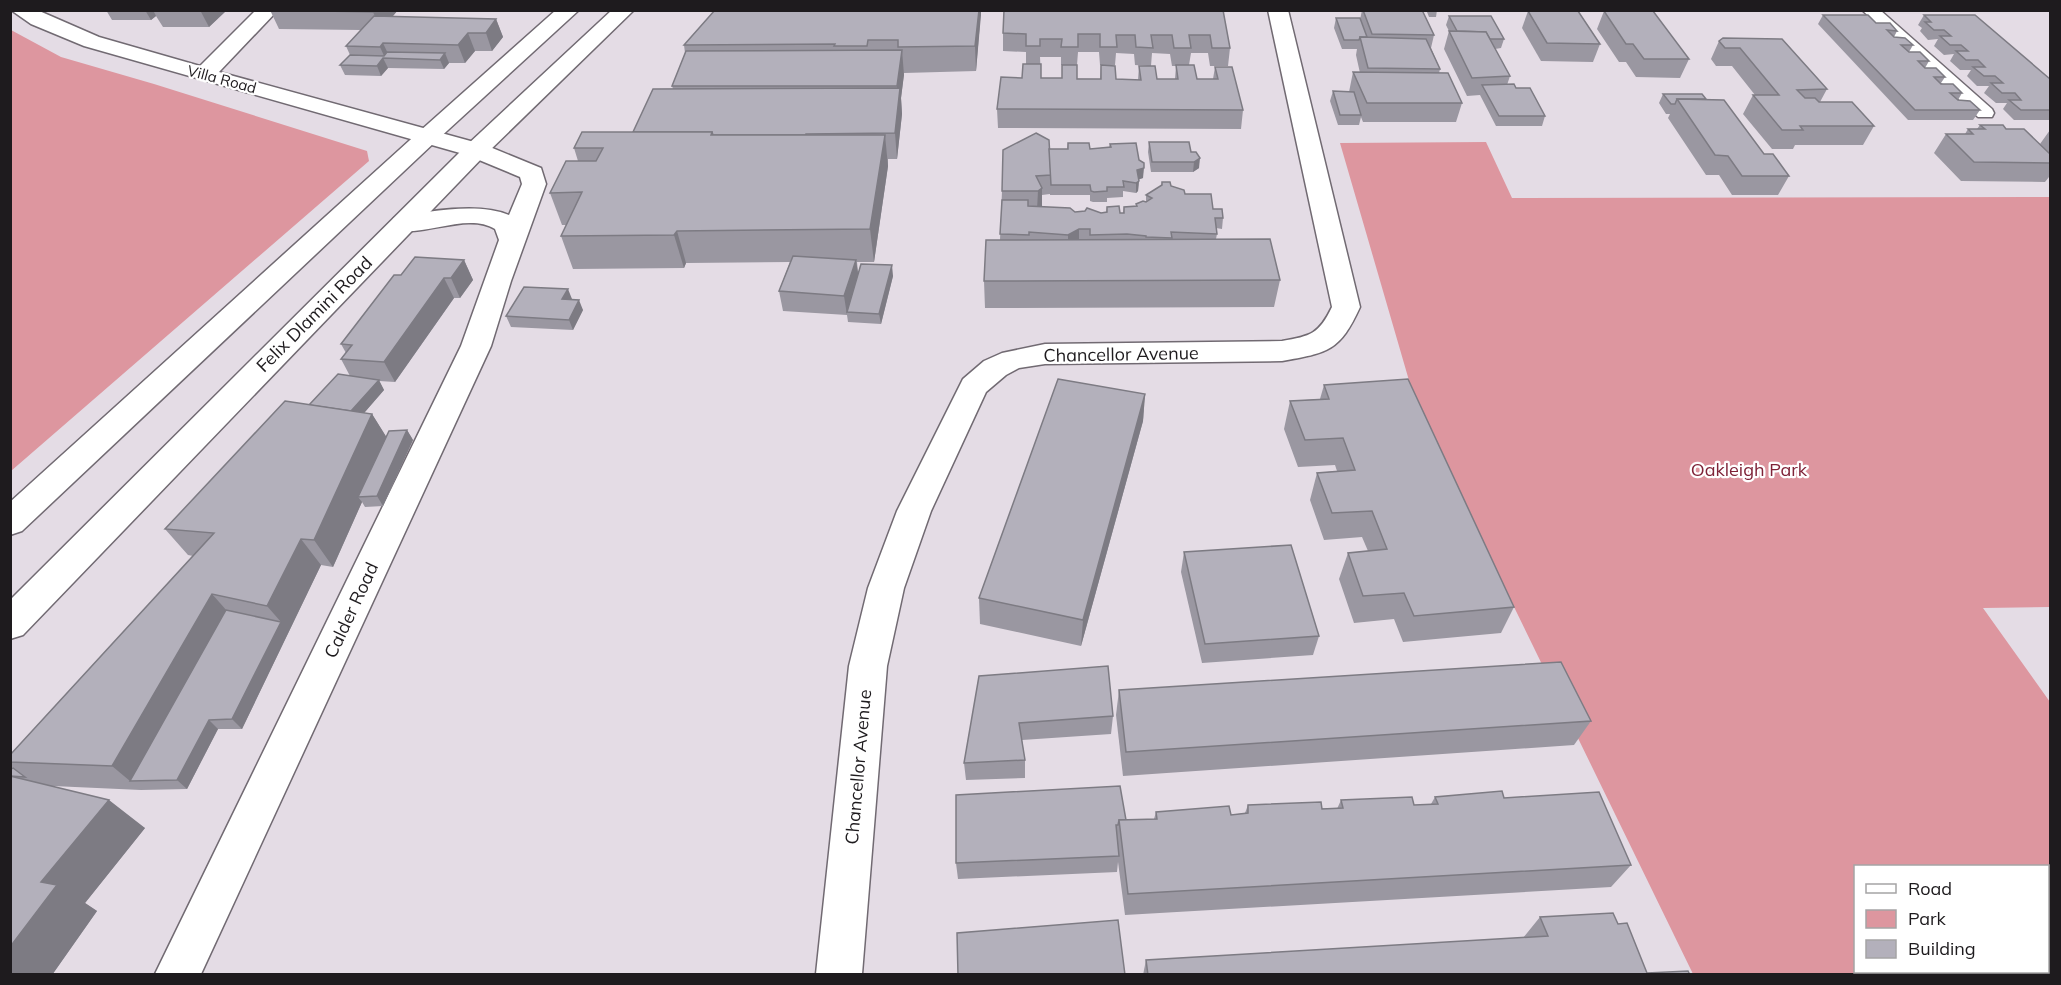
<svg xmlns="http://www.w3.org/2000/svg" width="2061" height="985" font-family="Mulish,sans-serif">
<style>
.green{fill:#dd969f;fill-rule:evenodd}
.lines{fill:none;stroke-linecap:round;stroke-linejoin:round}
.lane-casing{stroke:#716a72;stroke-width:3}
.street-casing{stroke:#716a72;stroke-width:3}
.secondary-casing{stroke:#716a72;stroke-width:3}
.lane{fill:#fff;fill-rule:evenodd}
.street{fill:#fff;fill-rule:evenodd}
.secondary{fill:#fff;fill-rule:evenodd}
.wall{fill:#9a97a1;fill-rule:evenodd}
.shaded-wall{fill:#7d7b83}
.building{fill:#b3b0bb;stroke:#7d7b83;stroke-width:1.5}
.labels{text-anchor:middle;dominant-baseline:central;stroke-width:4.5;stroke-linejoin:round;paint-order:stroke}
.far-street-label{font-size:15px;fill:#1e1b1e;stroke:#fff}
.street-label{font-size:18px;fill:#1e1b1e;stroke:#fff}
.park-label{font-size:18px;fill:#7f2338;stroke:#fff}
</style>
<rect width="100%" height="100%" fill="#e4dce5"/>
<g class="green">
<polygon points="11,30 61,57 154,84 367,151 369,161 11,471"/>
<path d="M 1486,142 L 1512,198 L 2050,197 L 2050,607 L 1983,608 L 2050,702 L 2050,974 L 1693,974 L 1417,408 L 1340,143 ZM 1856,866 L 2048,866 L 2048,972 L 1856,972 Z"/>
</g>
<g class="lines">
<g class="lane-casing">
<polygon id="lane" points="1862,10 1880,10 1992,109 1994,113 1992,117 1978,117"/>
</g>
<g class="street-casing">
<g id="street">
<path d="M 11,10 L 37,10 L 99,37 L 200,66 L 256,10 L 278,10 L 219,72 L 485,145 L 541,168 L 546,184 L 511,281 L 491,346 L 201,974 L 155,974 L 461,346 L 499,240 L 495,229 C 468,212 424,237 394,230 L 390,224 L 394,218 C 425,211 480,202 509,215 L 522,184 L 520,177 L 467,155 L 84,46 L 31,24 Z"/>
<path d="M 1268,10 L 1288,10 L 1360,307 C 1340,351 1328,353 1282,361 L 1045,364 L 1019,368 L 1006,375 L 986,392 L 931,511 L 904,588 L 887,666 L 862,974 L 816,974 L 849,666 L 868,588 L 897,511 L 963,379 L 984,361 L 1002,353 L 1045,344 L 1282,341 C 1311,336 1319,334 1332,307 Z"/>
</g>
</g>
<g class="secondary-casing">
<g id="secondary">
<polygon points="556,10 579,10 436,141 22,531 10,535 10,502 420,131"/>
<polygon points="612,10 634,10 485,155 23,635 10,639 10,600 467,145"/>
</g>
</g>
<use href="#lane" class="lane"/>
<use href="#street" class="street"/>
<use href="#secondary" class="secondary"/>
</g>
<g class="wall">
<polygon points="106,10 227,10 209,27 163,27 156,16 151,20 112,20"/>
<polygon points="270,10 398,10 392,17 496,19 503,37 492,51 475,51 465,63 449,63 444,69 388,68 381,76 345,75 340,65 350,55 346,46 361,30 279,29"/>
<polygon points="715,10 981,10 976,71 904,73 901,98 902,114 897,159 888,159 888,166 874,262 857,262 858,272 893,276 881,324 848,322 847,315 783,311 779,291 790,262 686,263 684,268 573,269 561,236 567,225 562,225 550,193 578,161 574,148 633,132 673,89 672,86 685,53 684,45"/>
<path d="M 1223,10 L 1230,48 L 1228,66 L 1210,66 L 1208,53 L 1191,53 L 1189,65 L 1197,79 L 1213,79 L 1215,67 L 1243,110 L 1241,129 L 998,128 L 997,109 L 1022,78 L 1026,64 L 1026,52 L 1003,51 L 1003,33 ZM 1078,52 L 1099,52 L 1100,65 L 1115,65 L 1116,53 L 1134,54 L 1135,65 L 1148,66 L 1139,66 L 1138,80 L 1116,79 L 1101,65 L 1100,79 L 1041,78 L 1040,57 L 1061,57 L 1061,65 L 1077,65 ZM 1152,53 L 1170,54 L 1172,66 L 1176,66 L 1175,79 L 1157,79 L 1151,66 Z"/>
<polygon points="1362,10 1422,10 1434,35 1431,48 1440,69 1439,73 1462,103 1456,122 1363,122 1361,117 1359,125 1338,125 1330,101 1333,91 1349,92 1353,72 1360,73 1356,55 1357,49 1342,49 1334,28 1336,18 1360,20"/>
<polygon points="1427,10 1437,10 1436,17 1429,17 1427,12"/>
<polygon points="1528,11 1600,44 1593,62 1541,61 1522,28"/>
<polygon points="1604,11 1689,59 1680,78 1636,77 1626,62 1619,62 1597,29"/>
<polygon points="1823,15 1876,23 1897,31 1894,37 1913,45 1909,52 1929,61 1925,68 1945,77 1941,83 1962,93 1958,100 1980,110 1973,120 1908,120 1818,24"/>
<polygon points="1924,15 2050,79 2050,120 2014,120 2003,109 2007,103 1996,103 1984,93 1989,86 1977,86 1967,76 1971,70 1960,70 1950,61 1954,54 1944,55 1934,46 1938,39 1928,40 1920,31 1922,28 1918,25"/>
<polygon points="1449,16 1504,39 1501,48 1495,49 1510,76 1507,85 1516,88 1545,116 1542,126 1496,126 1480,95 1467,96 1444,49 1449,31 1446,25"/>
<polygon points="1723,38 1827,89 1820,102 1874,126 1863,145 1795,145 1793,149 1772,149 1743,114 1753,95 1755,95 1732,66 1716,66 1711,59 1719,41"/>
<polygon points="1663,94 1706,99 1764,154 1789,176 1778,195 1732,195 1719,175 1706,175 1668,118 1670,114 1666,114 1659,103"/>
<polygon points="1980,125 2006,129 2040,144 2050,130 2050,177 2049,177 2045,182 1961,181 1934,153 1946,134 1965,134 1968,129 1977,129"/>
<polygon points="1149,142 1191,152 1199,168 1193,172 1151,172 1148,152"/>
<path d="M 1068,143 L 1090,149 L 1109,147 L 1110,144 L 1139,160 L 1143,178 L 1139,179 L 1138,191 L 1136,193 L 1123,191 L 1123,197 L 1107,198 L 1107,202 L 1093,202 L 1090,201 L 1090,195 L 1050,195 L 1050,194 L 1042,195 L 1042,207 L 1075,212 L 1101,213 L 1106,212 L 1107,207 L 1120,213 L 1123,213 L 1124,207 L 1136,206 L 1146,202 L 1146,195 L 1161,186 L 1162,182 L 1213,209 L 1223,218 L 1222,229 L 1216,228 L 1217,234 L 1216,239 L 1280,280 L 1274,307 L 985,308 L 984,281 L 1000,240 L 1002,191 L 1049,149 L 1067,149 ZM 1079,239 L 1090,239 L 1090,240 L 1077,240 Z"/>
<polygon points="464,260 473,280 460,298 454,298 395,382 379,381 384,390 364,413 372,414 386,437 407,430 413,440 383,506 365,507 362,502 333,567 321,565 242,729 218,729 187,789 141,790 53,786 145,828 85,903 97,911 52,975 13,768 10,766 10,755 193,556 188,555 165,529 309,405 350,376 341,359 346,353 341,344 401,275"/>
<polygon points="572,299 571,300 583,310 573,330 511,327 506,316"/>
<polygon points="1324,385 1514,607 1501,633 1403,642 1394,619 1354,623 1339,579 1348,553 1368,551 1362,537 1324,540 1310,500 1317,473 1337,471 1335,465 1298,467 1284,429 1290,401 1320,399"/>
<polygon points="1145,394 1143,421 1081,646 980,624 979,598"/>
<polygon points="1184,552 1319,636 1313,655 1202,663 1181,572"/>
<polygon points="979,676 1113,716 1111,734 1022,740 1025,760 1025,778 966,780 964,763"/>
<polygon points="1119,690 1591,721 1574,745 1123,776 1116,715"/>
<polygon points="1435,797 1504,798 1631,865 1611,887 1125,915 1118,862 1117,872 958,879 956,863 1126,820 1154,819 1156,812 1231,815 1245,813 1248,805 1337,809 1341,800 1414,805 1431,804"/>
<polygon points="1540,917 1618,924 1647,973 1148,975 1523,938"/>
<polygon points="1146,960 1148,975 1143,975"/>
</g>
<g class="shaded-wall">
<polygon points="145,10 153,10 156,16 151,20"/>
<polygon points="200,10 227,10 209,27"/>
<polygon points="374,10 398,10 381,30 373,12"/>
<polygon points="979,10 981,10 981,15 976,71 975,46"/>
<polygon points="496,19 503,37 492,51 486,33"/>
<polygon points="468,33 475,51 465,63 458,45"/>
<polygon points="383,43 390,58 385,58 380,47"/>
<polygon points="902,50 904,75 901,98 902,114 897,159 895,133 898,104 897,86"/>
<polygon points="445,53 449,63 444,69 440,60"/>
<polygon points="383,58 388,68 381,76 377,66"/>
<polygon points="885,135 888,166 874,262 870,229"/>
<polygon points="1200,158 1199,168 1193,172 1194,162"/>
<polygon points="1144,168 1143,178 1137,180 1137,170"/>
<polygon points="1139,181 1138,191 1136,193 1136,183"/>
<polygon points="1042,188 1042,208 1037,210 1038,191"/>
<polygon points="1079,229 1079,239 1068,245 1068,235"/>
<polygon points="677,231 686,263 684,268 674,235"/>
<polygon points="464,260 473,280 460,298 451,278"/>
<polygon points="856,260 859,280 847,312 847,315 844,296"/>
<polygon points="892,265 893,276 881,324 879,314"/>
<polygon points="444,278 454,298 395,382 384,362"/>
<polygon points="568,289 572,299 565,309 562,299"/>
<polygon points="579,300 583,310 573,330 569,320"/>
<polygon points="379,380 384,390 345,435 338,424"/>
<polygon points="1145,394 1143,421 1081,646 1083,620"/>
<polygon points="372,414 389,441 358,497 362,502 333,567 314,540"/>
<polygon points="407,430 413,440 383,506 377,496"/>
<polygon points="301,539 321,565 242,729 232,719 281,622 267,606"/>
<polygon points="212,594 235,620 130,781 112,766"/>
<polygon points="209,720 218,729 187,789 177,780"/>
<polygon points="109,800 145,828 85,903 97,911 52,975 10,975 10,947 41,882"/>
</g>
<g class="building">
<polygon points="270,10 374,10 373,12"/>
<polygon points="715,10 979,10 975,46 898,47 898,40 868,40 867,46 834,46 835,44 684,45"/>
<polygon points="1004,10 1223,10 1230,48 1212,48 1210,35 1189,35 1191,48 1174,48 1172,35 1151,35 1153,48 1136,47 1135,35 1116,35 1117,47 1100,47 1100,34 1078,34 1078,47 1061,47 1062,39 1040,39 1040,46 1026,46 1026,34 1003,33"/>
<polygon points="1363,10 1422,10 1434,35 1372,34"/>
<polygon points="1528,11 1578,11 1600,44 1547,43"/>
<polygon points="1604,11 1653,11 1689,59 1644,59 1633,44 1626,44"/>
<polygon points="1823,15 1868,15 1876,23 1890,23 1897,31 1887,30 1894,37 1905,38 1913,45 1901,45 1909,52 1920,52 1929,61 1918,61 1925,68 1936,68 1945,77 1934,77 1941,84 1953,84 1962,93 1950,93 1958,100 1970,101 1980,110 1915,110"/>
<polygon points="1924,15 1975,15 2050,79 2050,110 2021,110 2009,100 2021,100 2015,93 2002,93 1991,83 2003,83 1995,76 1984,76 1973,67 1985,67 1978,60 1966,60 1956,51 1968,51 1961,45 1950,45 1940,36 1951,36 1944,30 1934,30 1925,22 1931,22"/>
<polygon points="374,16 496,19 486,33 468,33 458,45 383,43 380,47 346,46"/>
<polygon points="1449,16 1491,16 1504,39 1490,39 1486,32 1457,31"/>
<polygon points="1336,18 1360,18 1367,37 1360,37 1359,40 1344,40"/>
<polygon points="1449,31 1486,32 1510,76 1472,78"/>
<polygon points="1360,37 1426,39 1440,69 1368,68"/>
<polygon points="1723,38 1782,39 1827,89 1797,90 1805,98 1815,98 1819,102 1852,102 1874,126 1800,126 1803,130 1782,130 1753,95 1779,95 1740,48 1725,48 1719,41"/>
<polygon points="902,50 897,86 672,86 686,51"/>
<polygon points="387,52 445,53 440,60 383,58 377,66 340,65 350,55 384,56"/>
<polygon points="1023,64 1041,64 1041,78 1062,78 1062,65 1077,65 1077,79 1101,79 1101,65 1115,66 1116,79 1141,80 1139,66 1155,66 1157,79 1178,79 1176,65 1194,65 1197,79 1218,79 1215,67 1232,67 1243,110 997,109 1001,77 1022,78"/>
<polygon points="1353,72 1448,73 1462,103 1367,103"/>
<polygon points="1514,84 1516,88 1530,88 1545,116 1499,116 1482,85"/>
<polygon points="900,88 895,133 806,134 806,135 713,135 712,132 633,132 653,89"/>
<polygon points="1333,91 1354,92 1361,115 1340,115"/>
<polygon points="1663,94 1702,94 1706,99 1677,99 1675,104 1671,104"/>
<polygon points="1677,99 1724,100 1764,154 1773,154 1789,176 1742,176 1728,156 1715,155"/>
<polygon points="1980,125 2003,125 2006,129 2024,129 2050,154 2050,163 1974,162 1946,134 1973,134 1968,129 1985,129"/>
<polygon points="582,132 712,132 711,135 885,135 870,229 677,231 674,235 561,236 582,192 550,193 566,161 596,161 603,148 574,148"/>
<polygon points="1036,133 1049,140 1051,175 1036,176 1042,188 1038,191 1002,191 1003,150"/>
<polygon points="1149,142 1189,142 1191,152 1196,152 1200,158 1194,162 1152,162"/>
<polygon points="1068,143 1089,143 1090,149 1111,147 1110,144 1136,143 1139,160 1144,163 1144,168 1137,170 1139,181 1136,183 1123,181 1124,187 1107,187 1107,191 1094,192 1091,191 1090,185 1051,185 1049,149 1068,149"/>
<polygon points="1162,182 1170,182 1171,186 1184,190 1185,194 1211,194 1213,209 1222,209 1223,218 1215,218 1217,234 1171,232 1172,238 1146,237 1146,236 1127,234 1090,235 1090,229 1079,229 1068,235 1029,232 1029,235 1000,234 1002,200 1028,200 1028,206 1070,208 1075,212 1085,211 1087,208 1101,213 1107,212 1107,207 1119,206 1120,213 1124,213 1124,207 1137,206 1136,204 1143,201 1146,202 1152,198 1146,195 1162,185"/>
<polygon points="1270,239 1280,280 984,281 986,240"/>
<polygon points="793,256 856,260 844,296 779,291"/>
<polygon points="415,257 464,260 451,278 444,278 384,362 341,359 352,345 341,344 394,275 401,275"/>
<polygon points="861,264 892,265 879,314 847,312"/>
<polygon points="524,287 568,289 562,299 579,300 569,320 506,316"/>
<polygon points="338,374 379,380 351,411 309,405"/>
<polygon points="1058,379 1145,394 1083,620 979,598"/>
<polygon points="1408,379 1514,607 1414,616 1404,593 1363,596 1348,553 1387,549 1372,511 1332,513 1317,473 1355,470 1343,438 1305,440 1290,401 1329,399 1324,385"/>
<polygon points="285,401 372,414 314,540 301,539 267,606 212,594 112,766 10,762 10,755 214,533 165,529"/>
<polygon points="407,430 377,496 358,497 389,431"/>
<polygon points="1291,545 1319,636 1205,644 1184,552"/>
<polygon points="226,610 281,622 232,719 209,720 177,780 130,781"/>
<polygon points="1561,662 1591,721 1126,752 1119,690"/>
<polygon points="1108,666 1113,716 1019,723 1025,760 964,763 979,676"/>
<polygon points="13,768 25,777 10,776 10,770"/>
<polygon points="10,776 109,800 41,882 57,885 10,947"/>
<polygon points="1120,786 1126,820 1119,820 1118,825 1116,825 1119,856 956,863 956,795"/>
<polygon points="1502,791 1504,798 1599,792 1631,865 1128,894 1119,820 1157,819 1156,812 1229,806 1231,815 1248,813 1248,805 1321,802 1322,809 1343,808 1341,800 1412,797 1414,805 1438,804 1435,797"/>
<polygon points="1613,913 1618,924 1627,923 1647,973 1688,971 1690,975 1148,975 1146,960 1548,936 1540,917"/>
<polygon points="1118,920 1125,975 958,975 957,933"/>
</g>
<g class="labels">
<g class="far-street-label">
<text transform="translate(222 79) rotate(15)">Villa Road</text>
</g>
<g class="street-label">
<text transform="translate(314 314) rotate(-45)">Felix Dlamini Road</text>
<text transform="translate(1121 354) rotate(-1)">Chancellor Avenue</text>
<text transform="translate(351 610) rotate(-65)">Calder Road</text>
<text transform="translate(858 767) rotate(-85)">Chancellor Avenue</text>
</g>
<g class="park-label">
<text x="1749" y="469">Oakleigh Park</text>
</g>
</g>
<rect width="2061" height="985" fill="none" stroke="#1e1b1e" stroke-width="24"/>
<rect x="1854" y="865" width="195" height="108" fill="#ffffff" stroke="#a5a4a5" stroke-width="1.5"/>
<rect x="1866" y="884" width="30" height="9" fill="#ffffff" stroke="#a5a4a5" stroke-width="1.5"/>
<text x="1908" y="895" font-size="18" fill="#1e1b1e">Road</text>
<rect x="1866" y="910" width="30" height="18" fill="#dd969f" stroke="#a5a4a5" stroke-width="1.5"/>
<text x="1908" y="925" font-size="18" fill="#1e1b1e">Park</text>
<rect x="1866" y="940" width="30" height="18" fill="#b3b0bb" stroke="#a5a4a5" stroke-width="1.5"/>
<text x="1908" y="955" font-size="18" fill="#1e1b1e">Building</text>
</svg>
